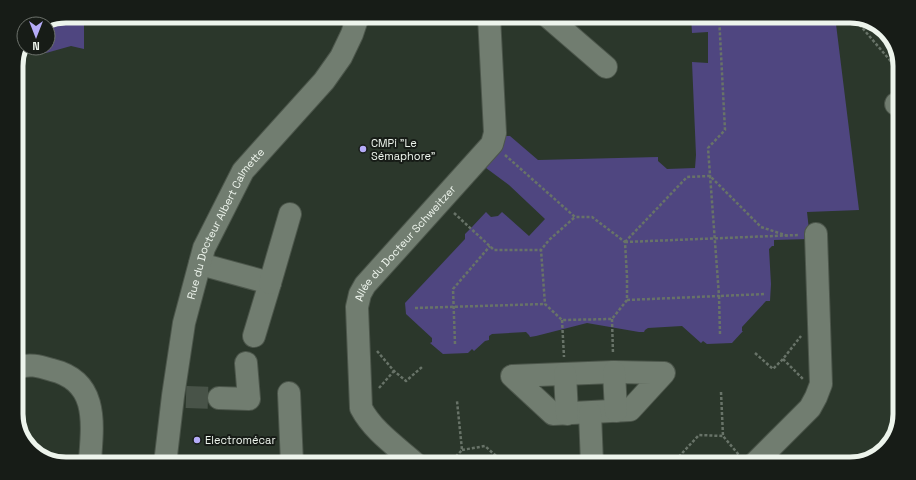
<svg xmlns="http://www.w3.org/2000/svg" width="916" height="480" font-family="'Space Grotesk',sans-serif">
<style>
.green{fill:#4f4680}
.lines{fill:none;stroke-linecap:round;stroke-linejoin:round}
.minor-tunnel{stroke:#485348;stroke-width:22;stroke-dasharray:22 11;stroke-linecap:butt}
.minor-casing{stroke:#4c564b;stroke-width:24}
.path{stroke:#687368;stroke-width:2.5;stroke-dasharray:3 2;stroke-linecap:butt}
.minor{stroke:#717d70;stroke-width:22}
.poi-dot{fill:#b5acf8;stroke:#171c17;stroke-width:1.5}
.labels{text-anchor:middle;dominant-baseline:central;stroke-width:4;stroke-linejoin:round;paint-order:stroke}
.poi-label{font-size:11px;fill:#edf4ec;stroke:#171c17;text-anchor:start}
.street-label{font-size:11px;fill:#edf4ec;stroke:#171c17}
.rim{fill:none;stroke:#edf4ec;stroke-width:5}
</style>
<rect width="100%" height="100%" fill="#2b372b"/>
<g class="green">
<polygon points="66,16 108,16 90,20 84,24 84,49 71,46 46,53 32,53 29,48 48,48 48,24 47,24"/>
<polygon points="691,16 835,16 859,210 807,212 810,239 774,240 774,246 772,246 769,249 771,284 770,301 766,301 742,327 742,331 743,331 732,343 707,344 703,341 701,343 682,326 648,328 645,330 644,332 639,332 587,323 536,336 530,337 529,335 526,332 492,334 489,336 489,340 485,341 474,351 472,349 468,353 443,354 430,343 432,342 432,338 406,314 405,303 465,239 465,234 472,227 486,212 491,217 498,216 502,212 529,236 545,219 509,185 482,165 502,136 510,136 538,160 658,157 658,161 667,169 695,168 696,155 692,62 708,63 708,32 692,33"/>
</g>
<g class="lines">
<polyline class="minor-tunnel" points="186,397 219,398"/>
<g class="minor-casing">
<g id="minor">
<polyline points="547,16 606,67"/>
<polyline points="896,104 899,103"/>
<polyline points="200,264 270,283 254,336"/>
<polyline points="270,283 290,214"/>
<path d="M 16,368 C 29,363 39,366 52,370 C 98,381 93,422 90,460"/>
<polygon points="614,372 664,373 630,410 553,414 512,376"/>
<polyline points="614,372 616,411"/>
<polyline points="565,374 567,414"/>
<polyline points="289,393 292,464"/>
<polyline points="219,398 249,399 246,363"/>
<polyline points="590,413 592,464"/>
<path id="s1" d="M 165,464 L 173,396 L 184,323 L 204,248 L 243,171 L 324,81 L 341,57 L 352,34 L 358,16"/>
<path id="s2" d="M 416,464 C 397,447 373,431 361,408 L 357,307 L 360,294 L 365,285 L 492,144 L 495,133 L 489,16"/>
<polyline points="754,464 810,408 816,397 821,384 816,234"/>
</g>
</g>
<g class="path">
<polyline points="853,17 900,72"/>
<polyline points="898,121 899,129"/>
<polyline points="505,155 575,217 592,217 625,242 627,277 627,300 612,319 562,320 545,304 541,250 549,240 575,217"/>
<polyline points="454,213 494,250 541,250"/>
<polyline points="625,242 687,177 710,176 761,227 788,236"/>
<polyline points="625,242 798,235"/>
<polyline points="627,300 719,296 708,148 725,130 719,16"/>
<polyline points="415,308 545,304"/>
<polyline points="612,319 613,354"/>
<polyline points="562,320 564,357"/>
<polyline points="720,334 719,296 766,294"/>
<polyline points="455,344 453,289 490,246"/>
<polyline points="377,351 394,371 406,381 422,367"/>
<polyline points="755,353 773,369 783,359 801,336"/>
<polyline points="783,359 803,379"/>
<polyline points="379,388 394,371"/>
<polyline points="721,392 723,436 739,455"/>
<polyline points="462,450 485,446 505,464"/>
<polyline points="449,464 462,450 457,401"/>
<polyline points="672,464 699,435 723,436"/>
</g>
<use href="#minor" class="minor"/>
</g>
<g class="poi-dot">
<circle cx="363" cy="149" r="4"/>
<circle cx="197" cy="440" r="4"/>
</g>
<g class="labels">
<g class="poi-label">
<text x="371" y="143">CMPi "Le<tspan x="371" dy="13">Sémaphore"</tspan></text>
<text x="205" y="440">Electromécar</text>
</g>
<g class="street-label">
<text stroke="none"><textPath href="#s1" startOffset="251">Rue du Docteur Albert Calmette</textPath></text>
<text stroke="none"><textPath href="#s2" startOffset="261">Allée du Docteur Schweitzer</textPath></text>
</g>
</g>
<path d="M0 0H916V480H0ZM66 23H850A43 43 0 0 1 893 66V414A43 43 0 0 1 850 457H66A43 43 0 0 1 23 414V66A43 43 0 0 1 66 23Z" fill="#171c17" fill-rule="evenodd"/>
<path class="rim" d="M66 23H850A43 43 0 0 1 893 66V414A43 43 0 0 1 850 457H66A43 43 0 0 1 23 414V66A43 43 0 0 1 66 23Z"/>
<g transform="translate(36 36) rotate(180)"><circle r="19" fill="#171c17" stroke="#6d726c"/>
<path d="M0-3L7 15L0 10L-7 15Z" fill="#b5acf8"/>
<text y="-6" font-size="11" font-weight="bold" text-anchor="middle" fill="#edf4ec">N</text>
</g>
</svg>
